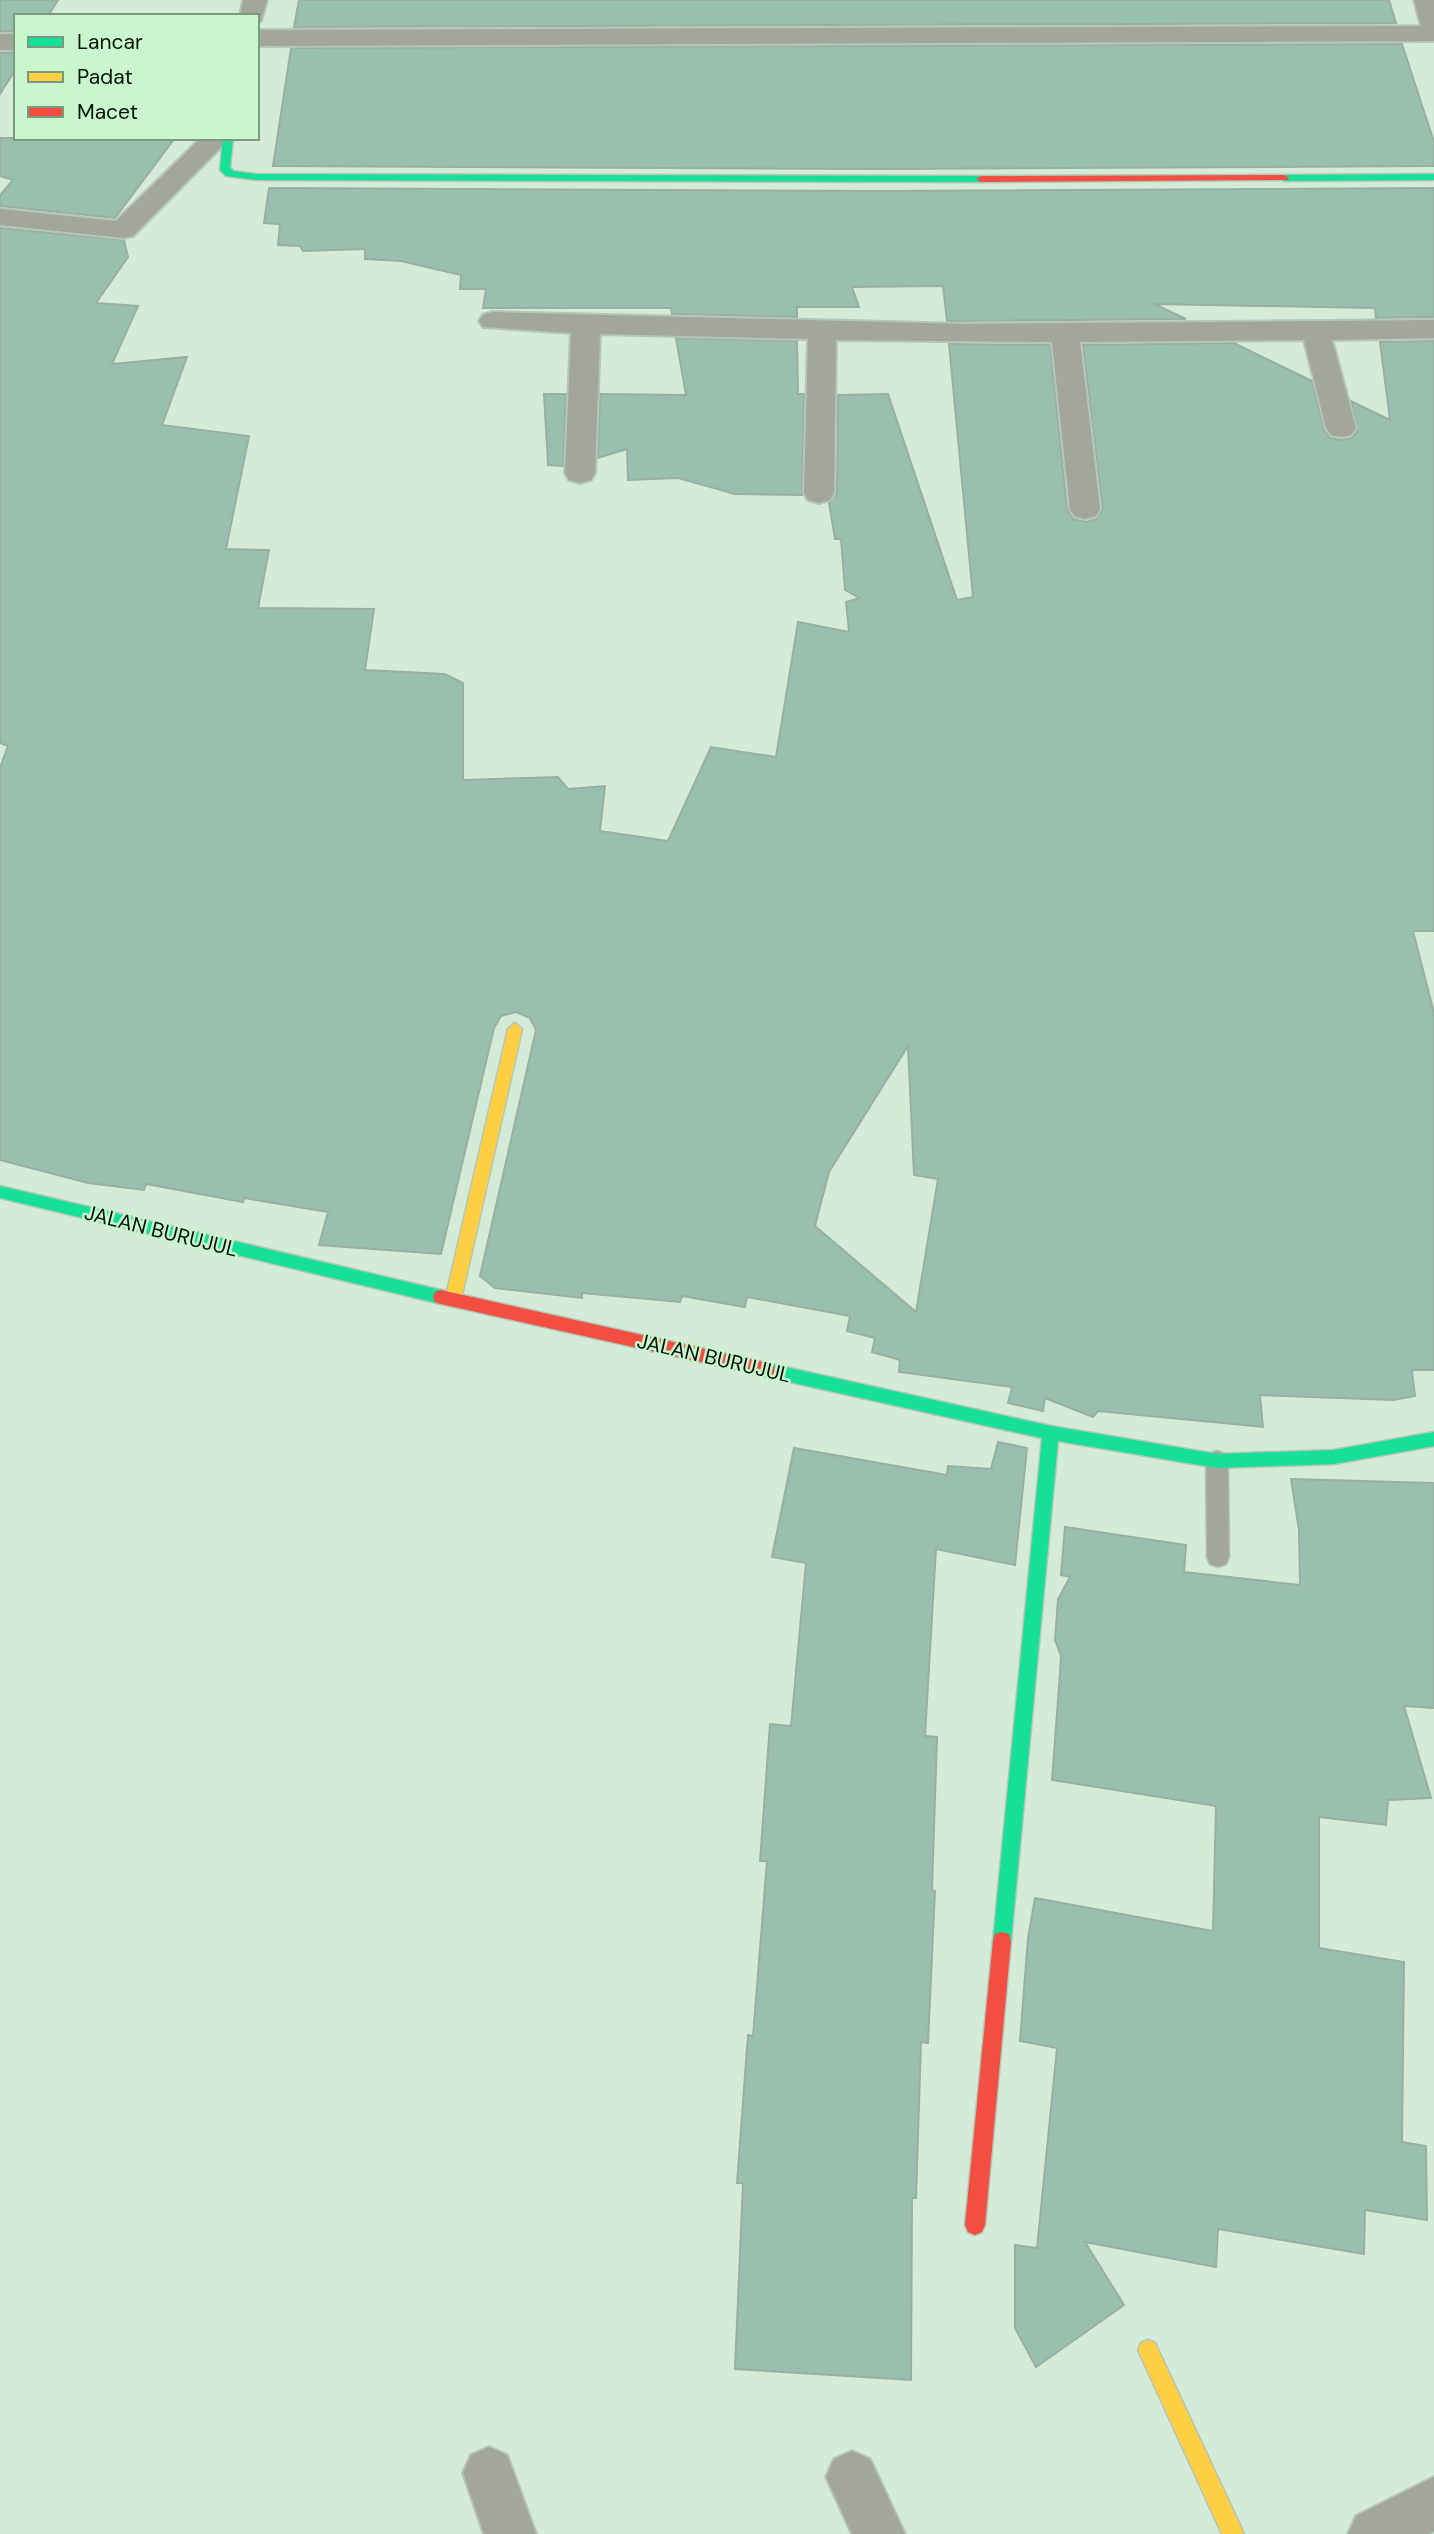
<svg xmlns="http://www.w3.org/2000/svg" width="1434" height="2534" font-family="'DM Sans',sans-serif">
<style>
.building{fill:#99bfae;stroke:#99afa1;stroke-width:2;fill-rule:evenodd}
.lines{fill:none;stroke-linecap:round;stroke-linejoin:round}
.lane-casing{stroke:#b4c6b7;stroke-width:3}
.street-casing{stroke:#b4c6b7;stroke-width:4}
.fast-casing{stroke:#b4c6b7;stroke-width:3}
.slow-casing{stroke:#b4c6b7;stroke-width:3}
.jam-casing{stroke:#b4c6b7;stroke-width:3}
.lane{fill:#a2a69b;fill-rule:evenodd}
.street{fill:#a2a69b;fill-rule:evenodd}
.fast{fill:#16e098;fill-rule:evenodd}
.slow{fill:#ffcf43;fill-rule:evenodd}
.jam{fill:#f24e42;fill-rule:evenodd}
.labels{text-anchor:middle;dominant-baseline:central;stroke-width:5;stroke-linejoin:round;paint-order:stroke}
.street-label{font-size:21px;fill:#031105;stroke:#c9f6cf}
</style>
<rect width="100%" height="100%" fill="#d4ecd7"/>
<g class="building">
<polygon points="0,0 58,0 48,16 16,16 16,31 0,31"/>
<polygon points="299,0 1389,0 1396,23 294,27"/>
<polygon points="1402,44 1434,142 1434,166 882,169 273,166 291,48"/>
<polygon points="0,53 16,53 16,69 0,94"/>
<polygon points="0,138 175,138 115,218 0,206 0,195 13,180 0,176"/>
<polygon points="269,188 882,191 1434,188 1434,317 1376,318 1375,308 1154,304 1186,319 947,321 943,286 852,287 859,307 797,307 797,317 672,314 671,308 483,308 486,289 460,289 461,275 401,261 365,259 365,249 303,251 300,246 278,245 280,224 264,223"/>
<path d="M 0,228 L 124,240 L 128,257 L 96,303 L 138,306 L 112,364 L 187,357 L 162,425 L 249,436 L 226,549 L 269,550 L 258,608 L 374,609 L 365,670 L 445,674 L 463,683 L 463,780 L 558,777 L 568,789 L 605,786 L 600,831 L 668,841 L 711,747 L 776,757 L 798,622 L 849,632 L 846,602 L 860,598 L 845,590 L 841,539 L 835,539 L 829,503 L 837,493 L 838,395 L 888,394 L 957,600 L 973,597 L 949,344 L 1050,345 L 1067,509 L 1073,519 L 1086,522 L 1097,519 L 1103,509 L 1083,345 L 1234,343 L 1312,381 L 1324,430 L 1330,438 L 1342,440 L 1352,438 L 1358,430 L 1351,401 L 1390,420 L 1380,342 L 1434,341 L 1434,931 L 1413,931 L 1434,1013 L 1434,1370 L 1412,1370 L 1415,1396 L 1393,1400 L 1260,1395 L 1263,1427 L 1098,1411 L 1093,1417 L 1045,1398 L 1043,1411 L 1008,1403 L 1012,1387 L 899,1372 L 900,1360 L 872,1352 L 875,1338 L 847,1331 L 850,1316 L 747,1297 L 745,1307 L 682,1296 L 680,1302 L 582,1293 L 582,1298 L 495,1288 L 480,1276 L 536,1030 L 530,1018 L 516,1012 L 501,1016 L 494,1028 L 441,1254 L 319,1245 L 328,1212 L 244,1198 L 243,1202 L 146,1184 L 144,1190 L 88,1183 L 0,1160 L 0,768 L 8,746 L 0,743 ZM 908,1046 L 914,1175 L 938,1179 L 916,1312 L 815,1226 L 829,1172 Z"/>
<polygon points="676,338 797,341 798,394 804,394 802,495 735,494 678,478 628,480 627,449 598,458 600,394 686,395"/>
<polygon points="544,394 566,394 563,466 548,465"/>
<polygon points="998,1442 1027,1448 1015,1565 936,1549 925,1736 937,1737 932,1890 935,1891 928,2043 921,2042 916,2198 912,2198 911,2380 735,2369 743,2183 737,2183 748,2035 753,2036 767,1861 760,1861 770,1724 791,1726 806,1563 772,1557 794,1448 947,1475 948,1466 991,1469"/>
<polygon points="1291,1479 1434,1483 1434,1708 1404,1706 1431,1798 1388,1800 1386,1825 1319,1817 1319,1948 1404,1962 1402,2142 1426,2146 1427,2220 1365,2210 1364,2254 1218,2229 1216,2267 1085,2242 1124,2305 1036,2367 1015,2328 1015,2245 1037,2248 1057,2048 1020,2041 1028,1938 1035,1898 1213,1931 1216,1806 1052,1780 1060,1673 1061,1656 1055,1640 1058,1599 1070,1577 1061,1575 1065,1527 1186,1545 1184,1572 1300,1585 1299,1530"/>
</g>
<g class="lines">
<g class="lane-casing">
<polygon id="lane" points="1217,1451 1225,1454 1228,1461 1229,1557 1226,1564 1218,1567 1210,1564 1207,1557 1206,1461 1209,1454"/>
</g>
<g class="street-casing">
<g id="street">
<polygon points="243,0 267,0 261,21 257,22 257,16 240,16"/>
<polygon points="1414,0 1434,0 1434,41 257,46 257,30 1421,26"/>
<rect x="0" y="34" width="16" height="16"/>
<polygon points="201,138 230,138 133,236 123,238 0,225 0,209 116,221"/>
<polygon points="493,312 964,324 1434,320 1434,338 1332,340 1356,428 1351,435 1341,437 1331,435 1326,428 1304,340 1080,342 1100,509 1096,516 1085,519 1074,516 1070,509 1052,342 836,340 834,493 830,500 819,503 808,500 804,493 808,339 600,334 595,473 591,480 580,483 569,480 565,473 571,333 483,327 479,321 483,315"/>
<polygon points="489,2447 507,2455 536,2534 484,2534 463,2473 471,2455"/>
<polygon points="852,2451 870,2459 905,2534 852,2534 826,2477 834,2459"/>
<polygon points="1434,2477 1434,2531 1428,2534 1348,2534 1356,2516"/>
</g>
</g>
<g class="fast-casing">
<g id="fast">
<polygon points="223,138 233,138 230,167 233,171 256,174 981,176 986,179 981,182 256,180 226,176 220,170"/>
<polygon points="1434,174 1434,180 1284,181 1279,178 1284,175"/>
<polygon points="0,1186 441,1290 447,1292 449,1297 447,1302 441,1304 0,1198"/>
<polygon points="767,1363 1051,1426 1217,1454 1334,1450 1434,1432 1434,1446 1334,1464 1217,1468 1058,1441 1011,1941 1009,1948 1002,1950 995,1948 993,1941 1042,1438 767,1377 761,1375 759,1370 761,1365"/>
</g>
</g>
<g class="slow-casing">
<g id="slow">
<polygon points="515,1023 522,1029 461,1300 459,1305 453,1307 447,1305 445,1300 508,1029"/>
<polygon points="1148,2340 1155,2343 1244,2534 1222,2534 1138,2350 1141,2343"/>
</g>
</g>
<g class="jam-casing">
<g id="jam">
<polygon points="1284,175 1289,178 1288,180 981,182 976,179 981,176"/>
<polygon points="441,1290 767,1363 773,1365 775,1370 773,1375 767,1377 441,1304 435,1302 433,1297 435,1292"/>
<polygon points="1002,1932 1009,1934 1011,1941 985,2225 982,2232 975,2235 968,2232 965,2225 993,1941 995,1934"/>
</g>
</g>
<use href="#lane" class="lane"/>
<use href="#street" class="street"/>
<use href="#fast" class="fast"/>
<use href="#slow" class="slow"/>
<use href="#jam" class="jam"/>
</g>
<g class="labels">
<g class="street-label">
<text transform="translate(161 1231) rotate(14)">JALAN BURUJUL</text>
<text transform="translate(714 1358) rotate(13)">JALAN BURUJUL</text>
</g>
</g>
<rect x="14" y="14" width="245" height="126" fill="#c9f6cf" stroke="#7a9a7e" stroke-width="2"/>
<rect x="28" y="37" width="35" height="10" fill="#16e098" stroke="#7a9a7e" stroke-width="2"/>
<text x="77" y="49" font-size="21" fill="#031105">Lancar</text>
<rect x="28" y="72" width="35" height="10" fill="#ffcf43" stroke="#7a9a7e" stroke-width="2"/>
<text x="77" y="84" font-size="21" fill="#031105">Padat</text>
<rect x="28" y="107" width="35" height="10" fill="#f24e42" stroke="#7a9a7e" stroke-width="2"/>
<text x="77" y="119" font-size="21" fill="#031105">Macet</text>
</svg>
